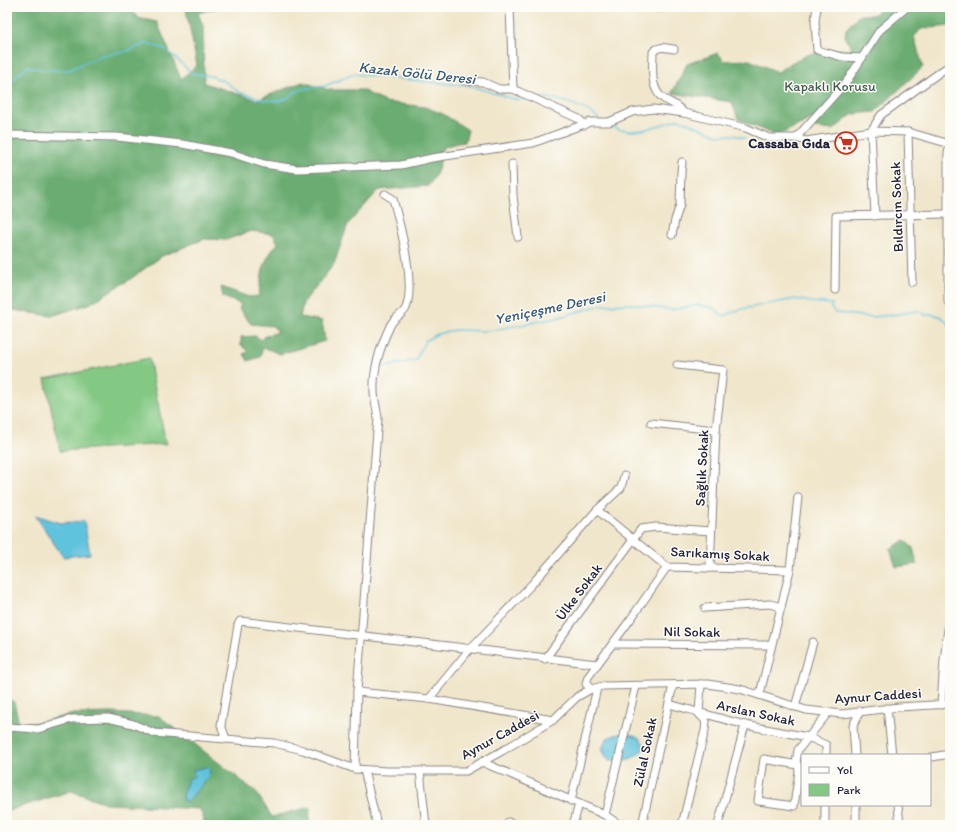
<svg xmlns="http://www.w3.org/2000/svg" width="957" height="832" font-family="Itim,sans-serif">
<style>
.green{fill:#83c883;stroke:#52755f}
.forest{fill:#6aac71;stroke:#466756}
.water{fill:#60c3de;stroke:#41728c}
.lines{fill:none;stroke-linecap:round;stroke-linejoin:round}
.stream{stroke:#60c3de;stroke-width:1.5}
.minor-casing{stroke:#898483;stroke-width:9}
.minor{stroke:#fff;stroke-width:7}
.labels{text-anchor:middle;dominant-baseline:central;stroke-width:3;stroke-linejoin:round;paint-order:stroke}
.park-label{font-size:14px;fill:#445c54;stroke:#fdfcf7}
.poi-label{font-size:14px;font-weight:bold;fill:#22223b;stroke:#fdfcf7;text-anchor:end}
.street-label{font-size:14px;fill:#22223b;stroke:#fdfcf7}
.water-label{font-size:15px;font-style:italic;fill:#385a74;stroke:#fdfcf7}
</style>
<rect width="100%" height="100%" fill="#fdfcf7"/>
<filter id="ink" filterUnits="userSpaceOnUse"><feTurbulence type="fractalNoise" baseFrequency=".025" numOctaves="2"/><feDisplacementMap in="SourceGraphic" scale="8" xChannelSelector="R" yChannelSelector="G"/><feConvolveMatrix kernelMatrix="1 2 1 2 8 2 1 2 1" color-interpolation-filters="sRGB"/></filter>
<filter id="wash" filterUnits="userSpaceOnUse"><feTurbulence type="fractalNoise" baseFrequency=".012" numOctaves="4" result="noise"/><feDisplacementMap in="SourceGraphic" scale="16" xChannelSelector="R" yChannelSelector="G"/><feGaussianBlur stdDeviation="0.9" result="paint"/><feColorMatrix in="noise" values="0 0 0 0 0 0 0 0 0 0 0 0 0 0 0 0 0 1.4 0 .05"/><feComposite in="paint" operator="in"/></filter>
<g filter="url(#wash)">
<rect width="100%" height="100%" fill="#f0e6cb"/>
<polygon class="green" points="149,358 166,444 60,451 45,379"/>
<g class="forest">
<path d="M 7,7 L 129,7 L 138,18 L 157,22 L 181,79 L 197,65 L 186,9 L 183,7 L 220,7 L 198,13 L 203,26 L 204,83 L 257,100 L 302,82 L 330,90 L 362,90 L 385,102 L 425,107 L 443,114 L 468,130 L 465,142 C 432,147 446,150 437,172 C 435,177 431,182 428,186 L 379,190 L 348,224 L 334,264 L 303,303 L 300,317 L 322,321 L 325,341 L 280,354 L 263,347 L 260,357 L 248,361 L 244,354 L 248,352 L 241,345 L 241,337 L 255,336 L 262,340 L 263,337 L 278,332 L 273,326 L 251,324 L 239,309 L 241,304 L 223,297 L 221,287 L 249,297 L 259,296 C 261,274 263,260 278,243 L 273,234 L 251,231 L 226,240 L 204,239 L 162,256 L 129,280 L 89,304 L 51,316 L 13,310 L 7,306 Z"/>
<path d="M 881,7 L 950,7 L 950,26 L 921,29 L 914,37 L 923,67 L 875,112 L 853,114 L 833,130 L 815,128 L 813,118 L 777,136 L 738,119 L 732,102 L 672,93 L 687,64 L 718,53 L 724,61 L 749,60 L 778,72 C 799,55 826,46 853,51 L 845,38 L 846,29 L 859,15 L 873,15 Z"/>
<polygon points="905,540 913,548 917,564 896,567 890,549"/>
<polygon points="7,698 14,702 19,723 36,723 73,714 112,713 159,716 256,792 272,817 310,807 309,825 205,825 200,809 109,804 71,791 7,811"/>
</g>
<g class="water">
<polygon points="35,515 61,523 84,521 90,554 63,557"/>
<path d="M 618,734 C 632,734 640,734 645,747 C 637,759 620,764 607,759 L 602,749 L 607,738 Z"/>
<polygon points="207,767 210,769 208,777 187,802 184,801 182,796 188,779 195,776 193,770"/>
</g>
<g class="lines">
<g class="stream">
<polyline points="7,82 14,79 27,66 43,70 68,70 103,55 125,52 147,43 165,49 192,73 211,76 226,82 239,92 264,100 279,101 288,98 293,93 303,89 325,86 354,74 471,86 517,100 528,99"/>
<path d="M 540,98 C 560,97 584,107 600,119"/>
<path d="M 608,124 C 629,139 657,126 679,119 L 718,135 L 734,135 L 745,138"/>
<path d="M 385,367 L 416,360 L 425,341 L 437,334 L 455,330 L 489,331 L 556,318 L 602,305 L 633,304 L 672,310 L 698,305 L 714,308 L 723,316 L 742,309 L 795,299 L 811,302 L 832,304 L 831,308 L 835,313 C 848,313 858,317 870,317 C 885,317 902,313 917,311 L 922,312 L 925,315 C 937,313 943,316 950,327"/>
</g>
</g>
</g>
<g filter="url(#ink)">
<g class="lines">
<g class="minor-casing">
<g id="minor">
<polyline points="510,7 513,89"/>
<polyline points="648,7 664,8"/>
<polyline points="817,7 815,21 817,50 842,57 862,58"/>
<path d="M 674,49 C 666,48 659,45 653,52 C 653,67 649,89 664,99 C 672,103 679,106 684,113"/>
<polyline points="464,81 483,82 499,89 513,89 579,119 585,125"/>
<polyline points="908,132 912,282"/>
<polyline points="7,135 117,137 182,144 231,153 264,164 297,169 401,165 432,158 533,143 590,122 609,122 632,112 653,109 684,113 746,128 769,138 796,138 806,141 871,131 908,132 950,144 948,154 948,302"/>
<polyline points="796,138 847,81 880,30 907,7"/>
<polyline points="512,164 513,196 518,237"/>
<polyline points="875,216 871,131 881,115 950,65"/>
<polyline points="672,235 675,220 680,205 681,172 682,162"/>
<polyline points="835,290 836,216 949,214"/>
<polyline points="677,365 723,370 716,430 710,568"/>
<polyline points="651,423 716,430"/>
<polyline points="597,510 667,567 790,570"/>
<polyline points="705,608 770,604 781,607"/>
<polyline points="613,644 771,645"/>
<polyline points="545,659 641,529 656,527 711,531"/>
<polyline points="591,689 586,684 588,677 630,620 667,567"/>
<polyline points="357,692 429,699 553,720"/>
<polyline points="760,694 790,570 798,497"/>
<polyline points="429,699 469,650 532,584 597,510 621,488 624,476"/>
<polyline points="669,704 745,725 808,737 826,745 826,755"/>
<polyline points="941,705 944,660 950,613"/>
<polyline points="795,707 813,642"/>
<polyline points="887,708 892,755"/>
<polyline points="699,713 701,684"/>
<polyline points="7,727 38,729 72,719 108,718 133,724 154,733 274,743 303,750 355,769 387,771 466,771 502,751 553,720 577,697 591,689 603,686 708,684 740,689 806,710 842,714 899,707 950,704"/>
<polyline points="226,739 221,725 238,625 240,621 597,664"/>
<polyline points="855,755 853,726 860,711"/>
<polyline points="932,757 950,754"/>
<polygon points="764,759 798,765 799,771 794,806 758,801"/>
<polyline points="482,762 605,815 620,825"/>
<polyline points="796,764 798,750 828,713"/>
<path d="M 355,769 L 357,692 L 378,418 C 377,409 374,400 374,391 C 373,370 381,345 390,326 C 393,318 403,315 406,308 C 416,283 400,224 393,199 L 385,194"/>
<polyline points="364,770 377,825"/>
<polyline points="420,771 426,825"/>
<polyline points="571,801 597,688"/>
<polyline points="856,805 856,825"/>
<polyline points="898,805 900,825"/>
<polyline points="605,815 636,686"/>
<polyline points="508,822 516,825"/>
<polyline points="573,825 579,804"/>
<polyline points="642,825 673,685"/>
<polyline points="682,825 705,730 706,721 699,714"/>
<polyline points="718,825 745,725"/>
<polyline points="825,825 825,805"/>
</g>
</g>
<use href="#minor" class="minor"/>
</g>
</g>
<defs>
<g id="supermarket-ring" transform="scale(1.15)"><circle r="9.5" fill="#fdfcf7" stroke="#c8321e" stroke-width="1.5"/><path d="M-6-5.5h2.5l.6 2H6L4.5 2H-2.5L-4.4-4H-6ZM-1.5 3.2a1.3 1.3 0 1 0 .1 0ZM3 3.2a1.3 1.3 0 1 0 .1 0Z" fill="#c8321e"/></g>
</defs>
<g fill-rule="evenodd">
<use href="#supermarket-ring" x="846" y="143"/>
</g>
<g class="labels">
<g class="park-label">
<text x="830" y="86">Kapaklı Korusu</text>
</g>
<g class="poi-label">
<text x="830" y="143">Cassaba Gıda</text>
</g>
<g class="street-label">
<text transform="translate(897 207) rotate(-92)">Bıldırcın Sokak</text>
<text transform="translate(702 468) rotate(-87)">Sağlık Sokak</text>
<text transform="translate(720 554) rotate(3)">Sarıkamış Sokak</text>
<text transform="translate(579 592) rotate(-53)">Ülke Sokak</text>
<text transform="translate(692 632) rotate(1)">Nil Sokak</text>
<text transform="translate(878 696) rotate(-4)">Aynur Caddesi</text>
<text transform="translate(756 713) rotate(12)">Arslan Sokak</text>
<text transform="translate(500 735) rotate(-29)">Aynur Caddesi</text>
<text transform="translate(645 752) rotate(-78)">Zülal Sokak</text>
</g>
<g class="water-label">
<text transform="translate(417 73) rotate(6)">Kazak Gölü Deresi</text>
<text transform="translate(550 308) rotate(-12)">Yeniçeşme Deresi</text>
</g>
</g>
<rect width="957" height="832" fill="none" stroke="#fdfcf7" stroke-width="24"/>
<rect x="801" y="754" width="130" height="52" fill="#fdfcf7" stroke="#a5a5ac"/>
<rect x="809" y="767" width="20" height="6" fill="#ffffff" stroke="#a5a5ac"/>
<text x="837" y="774" font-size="12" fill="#22223b">Yol</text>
<rect x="809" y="784" width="20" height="12" fill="#83c883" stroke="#a5a5ac"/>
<text x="837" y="794" font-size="12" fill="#22223b">Park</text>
</svg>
